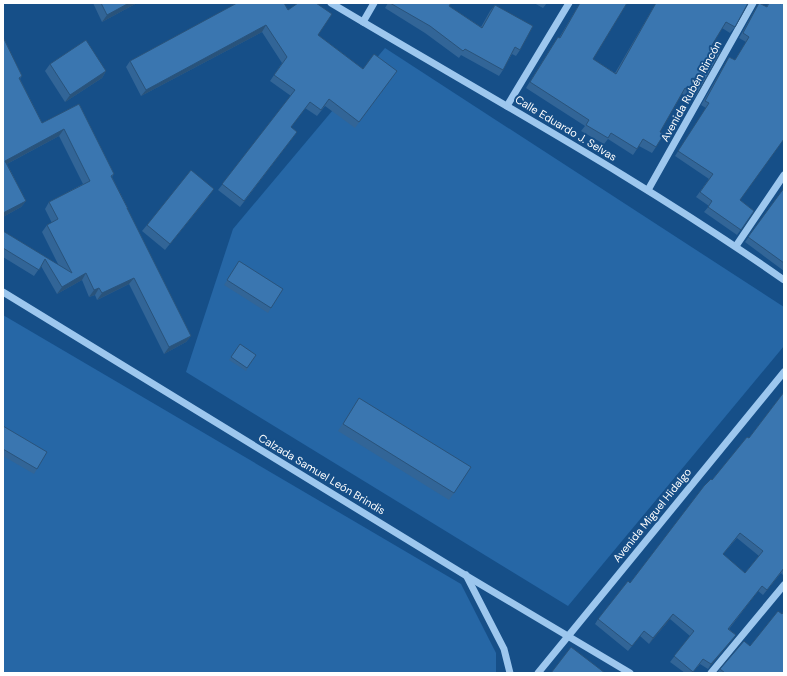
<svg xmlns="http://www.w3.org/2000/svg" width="787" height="676" font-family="'DM Sans',sans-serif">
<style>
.green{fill:#2667a6}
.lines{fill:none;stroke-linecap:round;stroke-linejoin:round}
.minor{stroke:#9dc7ee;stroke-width:7}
.wall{fill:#326597;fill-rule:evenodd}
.shaded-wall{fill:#29537b}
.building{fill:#3a76b0;stroke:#29537b;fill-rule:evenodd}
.labels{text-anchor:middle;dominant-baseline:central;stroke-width:4;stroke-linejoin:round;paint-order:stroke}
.street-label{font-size:11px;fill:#fff;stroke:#164f88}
</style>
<rect width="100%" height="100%" fill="#164f88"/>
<g class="green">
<polygon points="385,48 784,307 784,346 568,606 186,372 233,229"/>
<polygon points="3,315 461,584 496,653 496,673 3,673"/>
</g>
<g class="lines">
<g class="minor">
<path d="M 331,3 C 483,94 639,178 784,280"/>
<polyline points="363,22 374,3"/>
<polyline points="507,106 569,3"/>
<polyline points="648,190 753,3"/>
<polyline points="736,246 784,175"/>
<polyline points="3,292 465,575 630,673"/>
<polyline points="466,575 504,649 510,673"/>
<polyline points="538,673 784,372"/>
<polyline points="711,673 784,585"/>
</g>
</g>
<g class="wall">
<polygon points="93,3 137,3 102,22"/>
<polygon points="236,3 284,3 288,10 318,35 363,69 397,71 355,128 325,106 317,116 305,108 291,127 297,132 240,207 218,190 291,96 270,81 282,63 262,32 141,96 126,67 130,61 236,4"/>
<polygon points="388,3 451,3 449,6 481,27 490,11 495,5 520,50 516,56 512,54 503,70 499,76 461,55 459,58 425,33 385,8"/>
<polygon points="534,3 547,3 543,8"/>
<polygon points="580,3 627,3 593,59 615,73 656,3 748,3 735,27 730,33 722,28 712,45 697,94 693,100 682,94 660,132 656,147 652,153 639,146 633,155 608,139 604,144 581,131 585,126 526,88 554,43 558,37 559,38"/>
<polygon points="759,3 766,7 769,3 779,3 780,4 781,3 784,3 740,200 754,211 737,235 704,212 709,206 696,197 709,179 675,156 706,108 701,105 726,62 729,57 735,60 746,42 739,38 756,8"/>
<polygon points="3,37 22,76 20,79 42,123 79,104 114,174 112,177 128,209 128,210 191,336 186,342 164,354 129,284 97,300 95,295 89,297 82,280 57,294 41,266 34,276 3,257 3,231 59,266 42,232 47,225 52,223 45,209 49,202 83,184 59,136 7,164 26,201 21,207 3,217"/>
<polygon points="50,64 106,71 102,78 65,102 45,71"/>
<polygon points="784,188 784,271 745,242"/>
<polygon points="209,196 165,250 142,231 147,225"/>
<polygon points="236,266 271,308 268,313 224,285"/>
<polygon points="240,344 256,355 246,371 229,360"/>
<path d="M 784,392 L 784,576 L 781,573 L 763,595 L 758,591 L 729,629 L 736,635 L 708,669 L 700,664 L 692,673 L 685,673 L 670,662 L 690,636 L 670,619 L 649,644 L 640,636 L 628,651 L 595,624 L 598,619 L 630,583 L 712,480 L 749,438 ZM 737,538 L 759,556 L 745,573 L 723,554 Z"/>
<polygon points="359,398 454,493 449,500 338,431"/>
<polygon points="3,426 37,469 34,474 3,456"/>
<polygon points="782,614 784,673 717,673 720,669 750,646"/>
</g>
<g class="shaded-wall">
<polygon points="129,3 137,3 102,22 107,15"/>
<polygon points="266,25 262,32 141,96 146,90"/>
<polygon points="106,71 102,78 65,102 70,95"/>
<polygon points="64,129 59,136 3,166 5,161"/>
<polygon points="214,189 209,196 165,250 170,244"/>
<polygon points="26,201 21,207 3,217 3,213"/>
<polygon points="86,273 82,280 57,294 62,287"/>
<polygon points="134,278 129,284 97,300 102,293"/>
<polygon points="99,288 95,295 89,297 94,290"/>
<polygon points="191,336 186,342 164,354 169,347"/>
<polygon points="673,614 670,619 649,644 653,638"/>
<polygon points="736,635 732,640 708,669 711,664"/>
</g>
<g class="building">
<polygon points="101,3 129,3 107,15"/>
<polygon points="237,3 284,3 288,10 298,3 316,3 332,14 318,35 363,69 374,54 397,71 359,122 329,99 321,110 310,102 291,127 297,132 244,201 222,184 295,90 274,75 287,57 266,25 146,90 130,61"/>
<polygon points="390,3 451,3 449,6 482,28 495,5 533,26 520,50 515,47 503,70 465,49 463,51 430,26"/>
<polygon points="580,3 627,3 593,59 616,74 656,3 748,3 735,27 726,22 712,45 721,51 697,94 685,88 660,132 664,134 656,147 643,139 637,149 611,133 608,138 586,125 589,120 530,82 558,37 560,38"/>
<polygon points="759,3 767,7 769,3 779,3 781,4 782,3 784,3 784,139 740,200 754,211 741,230 708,207 712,201 700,192 713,174 678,151 709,103 705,101 729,57 735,60 749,37 743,33"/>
<polygon points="3,37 22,76 19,78 42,123 79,104 114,174 111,176 128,209 127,208 191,336 169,347 134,278 102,293 99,288 94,290 86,273 62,287 45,259 39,270 3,248 3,231 72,273 47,225 58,219 49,202 90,181 64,129 5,161 26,201 3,213"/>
<polygon points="86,40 106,71 70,95 50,64"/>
<polygon points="191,170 214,189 170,244 147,225"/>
<polygon points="784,188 784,263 748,237"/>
<polygon points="239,261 283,289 271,308 227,280"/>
<polygon points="240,344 256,355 247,368 231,357"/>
<path d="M 784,392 L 784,568 L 767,590 L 762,586 L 728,629 L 736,635 L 711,664 L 703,659 L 693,672 L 674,656 L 694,631 L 673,614 L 653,638 L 644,631 L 632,646 L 598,619 L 628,581 L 630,583 L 704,486 L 711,479 L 712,480 L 747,437 L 749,438 ZM 740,533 L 763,551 L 745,573 L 723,554 Z"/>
<polygon points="359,398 471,467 454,493 343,424"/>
<polygon points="3,426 47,452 37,469 3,449"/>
<polygon points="778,611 782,614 784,611 784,673 725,673 720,669 744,641 750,646"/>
<polygon points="571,647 605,673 551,673"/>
</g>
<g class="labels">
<g class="street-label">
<text transform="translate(691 91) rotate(-61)">Avenida Rubén Rincón</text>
<text transform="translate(566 128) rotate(31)">Calle Eduardo J. Selvas</text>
<text transform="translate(322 474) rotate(31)">Calzada Samuel León Brindis</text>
<text transform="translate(652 515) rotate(-51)">Avenida Miguel Hidalgo</text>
</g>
</g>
<rect width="787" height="676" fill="none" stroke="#ffffff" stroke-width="8"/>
</svg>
